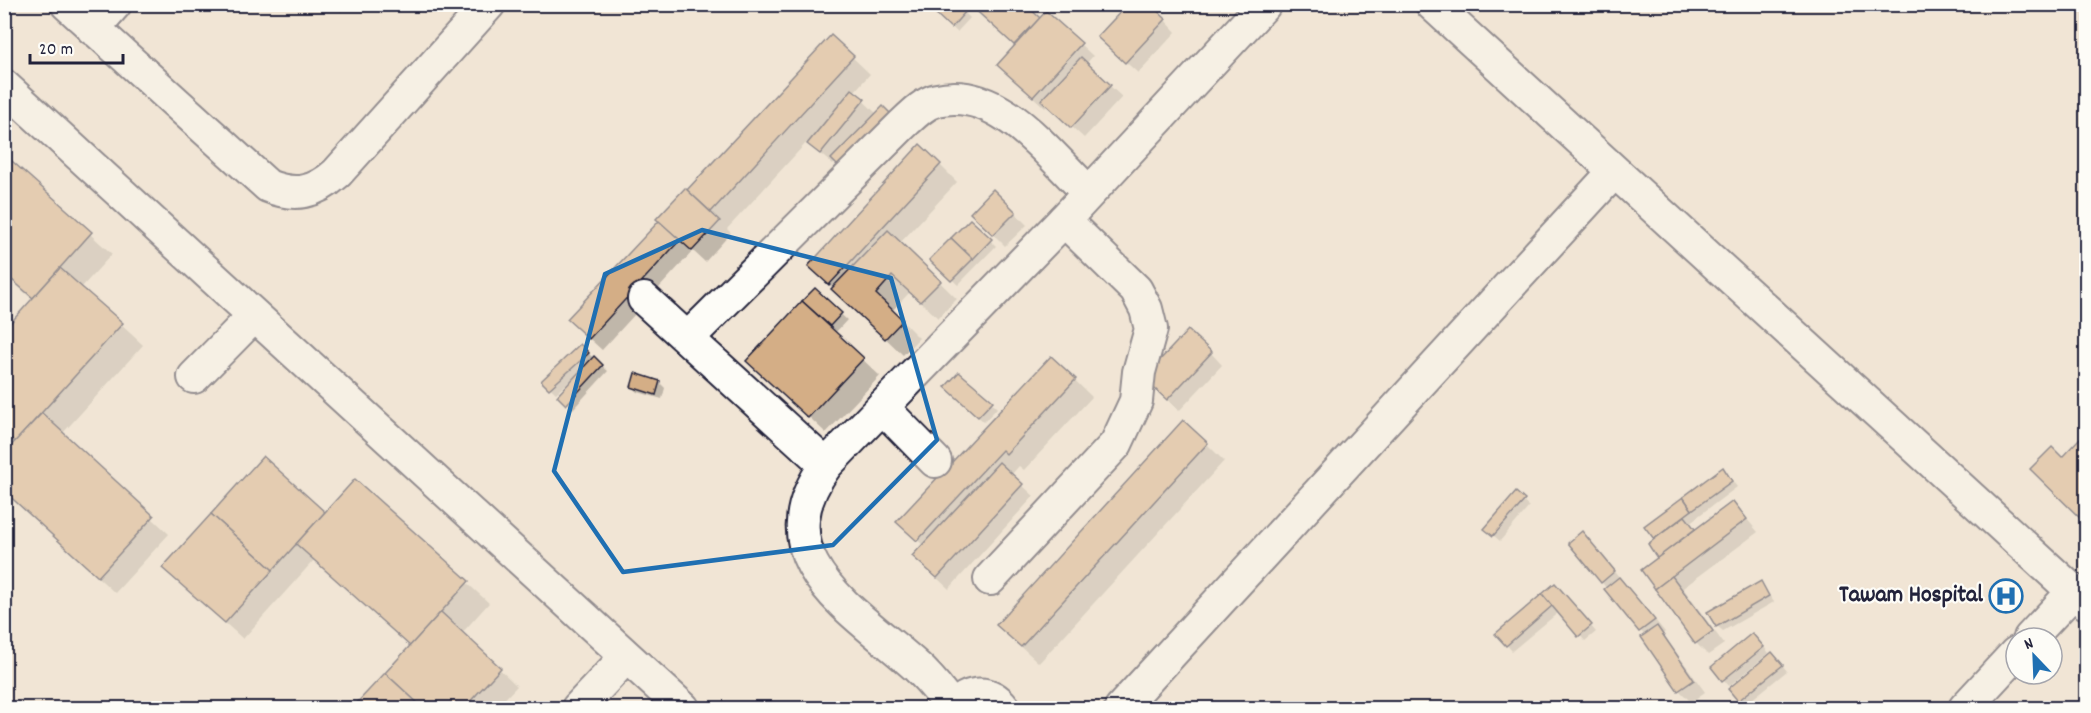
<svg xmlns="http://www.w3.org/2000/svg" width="2091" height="713" font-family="Dekko,sans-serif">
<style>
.shadow{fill:#0003}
.building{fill:#d4ae86;stroke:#22223b;stroke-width:1.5}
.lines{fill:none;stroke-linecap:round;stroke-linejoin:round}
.minor-casing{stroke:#22223b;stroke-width:36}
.minor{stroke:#fdfcf7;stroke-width:32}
.marked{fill:none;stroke:#1f6fb2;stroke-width:4.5;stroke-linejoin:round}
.labels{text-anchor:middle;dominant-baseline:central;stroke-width:4.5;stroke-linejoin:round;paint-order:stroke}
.poi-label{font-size:24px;font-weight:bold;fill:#22223b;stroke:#fdfcf7;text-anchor:end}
</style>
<rect width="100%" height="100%" fill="#f1e5d5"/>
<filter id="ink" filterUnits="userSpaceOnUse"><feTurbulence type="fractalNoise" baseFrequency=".0167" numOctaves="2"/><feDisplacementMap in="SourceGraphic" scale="12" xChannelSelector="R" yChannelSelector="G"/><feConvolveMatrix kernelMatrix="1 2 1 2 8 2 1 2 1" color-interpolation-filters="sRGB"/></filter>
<g filter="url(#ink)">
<g class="shadow">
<polygon points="332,4 348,4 341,12"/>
<polygon points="956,4 970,18 957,32 936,12"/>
<polygon points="970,4 1040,20 1046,13 1093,56 1086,64 1122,97 1084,138 1048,105 1045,108 999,65 1016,46"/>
<polygon points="1165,20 1176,32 1138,73 1111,49"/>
<polygon points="831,37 870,74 854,92 877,114 833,165 807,142 727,229 731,233 705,262 693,251 602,350 581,331 700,201"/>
<polygon points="4,156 112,254 81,288 143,345 62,434 169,534 115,593 4,491 16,444 4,433 33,300 4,274"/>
<polygon points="940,165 957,182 900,243 957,299 938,318 910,292 892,311 919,338 903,355 810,266"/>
<polygon points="993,191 1027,225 1005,246 972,213"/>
<polygon points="970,221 996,246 958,285 932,260"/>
<polygon points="815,290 847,320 835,333 880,376 826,433 749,361"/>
<polygon points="580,346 608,371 573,409 559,396 574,380 573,378 556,393 543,381"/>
<polygon points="1211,353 1222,365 1179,411 1157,390"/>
<polygon points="1052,358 1092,397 1024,470 1019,466 1011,475 1034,496 949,589 926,568 924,546 898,522"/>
<polygon points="636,375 660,383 665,388 662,399 638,392 632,387"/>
<polygon points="952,393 991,402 997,408 984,422"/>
<polygon points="2080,440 2086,446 2086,522 2049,486 2062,459"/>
<polygon points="1207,444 1224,461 1039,663 1015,641"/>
<polygon points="263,458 325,514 355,481 489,603 462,633 517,686 496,708 353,708 411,647 314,560 243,639 164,568"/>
<polygon points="1728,475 1737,487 1689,523 1696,531 1733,503 1758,532 1683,588 1724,644 1708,655 1696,643 1660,558 1650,545 1656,540 1646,527"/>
<polygon points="1516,495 1529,507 1500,541 1486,529"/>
<polygon points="1588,539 1665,632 1663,634 1705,692 1691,702 1679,690 1643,638 1645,636 1570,543"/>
<polygon points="1760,583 1774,602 1723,631 1717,626"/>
<polygon points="1555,585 1596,632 1585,641 1559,612 1512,651 1497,634"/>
<polygon points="1758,640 1769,653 1729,686 1713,667"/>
<polygon points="1778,660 1787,671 1745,705 1739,700"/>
</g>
<g class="building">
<polygon points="941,4 959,4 966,11 951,28 934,12"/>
<polygon points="969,4 1025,4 1040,18 1014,45"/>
<polygon points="1128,4 1150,4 1166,19 1125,63 1097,37"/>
<polygon points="1046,11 1082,43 1033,97 997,65"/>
<polygon points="831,35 854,56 711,212 687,190"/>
<polygon points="1081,57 1111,85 1071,128 1041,100"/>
<polygon points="852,89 865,99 820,154 807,144"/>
<polygon points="883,106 895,118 843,171 831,159"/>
<polygon points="920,144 941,164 829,285 808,266"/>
<polygon points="4,154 92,232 33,298 4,273"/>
<polygon points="685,188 720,221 692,251 656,219"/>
<polygon points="993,189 1016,212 993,235 970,213"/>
<polygon points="970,219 992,239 973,259 951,238"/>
<polygon points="659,221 680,240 589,339 567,319"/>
<polygon points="888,230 941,281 920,302 892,276 876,294 903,320 885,339 831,289"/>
<polygon points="951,238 973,259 951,281 929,260"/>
<polygon points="60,268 123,323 15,442 4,433 4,330"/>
<polygon points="815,288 842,313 830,326 802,301"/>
<polygon points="802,301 864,358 808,418 746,361"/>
<polygon points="1188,330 1212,352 1167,400 1143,378"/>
<polygon points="580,344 589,353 549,389 541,381"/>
<polygon points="594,356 603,365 566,405 557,396"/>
<polygon points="1051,356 1076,379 1006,454 1002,450 917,541 896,522"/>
<polygon points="959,372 993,401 978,417 945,387"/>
<polygon points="635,373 660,381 656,395 631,387"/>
<polygon points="42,413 154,516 98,577 4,491 4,453"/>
<polygon points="1183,420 1208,443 1021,647 996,625"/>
<polygon points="2080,438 2086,444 2086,524 2030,469 2052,447 2062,457"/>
<polygon points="263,456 325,512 273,570 211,514"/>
<polygon points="999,462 1023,484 937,578 912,556"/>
<polygon points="1723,467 1732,481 1692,510 1683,497"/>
<polygon points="355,479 469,581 410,646 296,544"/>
<polygon points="1516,492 1525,500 1493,536 1484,529"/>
<polygon points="1683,497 1692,510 1654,539 1644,526"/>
<polygon points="1733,501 1747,519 1655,589 1641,570"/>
<polygon points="211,514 273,570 225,623 162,568"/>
<polygon points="1685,516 1695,529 1657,558 1648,544"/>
<polygon points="1582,531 1615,571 1601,583 1568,543"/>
<polygon points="1672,576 1713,631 1695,644 1655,589"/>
<polygon points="1619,577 1655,620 1639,632 1604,589"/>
<polygon points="1761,581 1769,596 1716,627 1707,612"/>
<polygon points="1555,583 1592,625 1578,637 1542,594"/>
<polygon points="1542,594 1552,606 1506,646 1495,634"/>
<polygon points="441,612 501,668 464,708 423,708 385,673"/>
<polygon points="1657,626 1694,680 1678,691 1641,637"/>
<polygon points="1752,633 1764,647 1722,681 1711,667"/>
<polygon points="1772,652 1783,665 1738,701 1728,689"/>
<polygon points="385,673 423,708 352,708"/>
</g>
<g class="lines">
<g class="minor-casing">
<g id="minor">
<path d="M 67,4 L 268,186 C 295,197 315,193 337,173 L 489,4"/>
<polyline points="1432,4 2086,603"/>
<polyline points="93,29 115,4"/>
<polyline points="4,86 683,708"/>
<polyline points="644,299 826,465"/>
<path d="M 688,338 L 900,127 C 911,117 922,104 937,100 C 999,85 1048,154 1088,192"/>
<polyline points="194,377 254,316"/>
<polyline points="882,407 935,461"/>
<polyline points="990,579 1116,444 1136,401 1139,372 1151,329 1146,309 1136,290 1064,220"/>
<polyline points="2030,638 2074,591"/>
<polyline points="578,708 626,657"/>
<path d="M 953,708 C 942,695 931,679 917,667 C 854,610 758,559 826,465 L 1064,220 L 1265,4"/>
<path d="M 954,708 C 968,691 990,689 1004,708"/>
<polyline points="1121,708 1614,172"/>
<polyline points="1965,708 2016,653"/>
</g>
</g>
<use href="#minor" class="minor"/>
</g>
</g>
<path d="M0 0H2091V713H0ZM 702,230 L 891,278 L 937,440 L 833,545 L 623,572 L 554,471 L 605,274 Z" fill="#f1e5d5" fill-opacity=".55" fill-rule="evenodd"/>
<path class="marked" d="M 702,230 L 891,278 L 937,440 L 833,545 L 623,572 L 554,471 L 605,274 Z"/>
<defs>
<g id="hospital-ring" transform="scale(1.725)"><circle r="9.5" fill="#fdfcf7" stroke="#1f6fb2" stroke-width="1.5"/><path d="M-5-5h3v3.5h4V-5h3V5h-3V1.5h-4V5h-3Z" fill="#1f6fb2"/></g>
</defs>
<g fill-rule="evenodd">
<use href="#hospital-ring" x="2006" y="596"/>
</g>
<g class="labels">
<g class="poi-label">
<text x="1983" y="596">Tawam Hospital</text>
</g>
</g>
<rect width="2091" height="713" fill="none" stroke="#fdfcf7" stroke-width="24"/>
<rect x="12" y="12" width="2067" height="689" fill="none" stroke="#22223b" stroke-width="2" filter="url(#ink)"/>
<g transform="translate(2034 656) rotate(337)"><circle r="28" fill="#fdfcf7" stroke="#a5a5ac" stroke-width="1.5"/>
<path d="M0-4.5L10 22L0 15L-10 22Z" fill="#1f6fb2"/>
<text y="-9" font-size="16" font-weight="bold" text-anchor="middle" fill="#22223b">N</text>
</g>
<path d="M30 54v9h93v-9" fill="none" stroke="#22223b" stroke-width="3"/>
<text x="39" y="54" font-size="18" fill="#22223b" stroke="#fdfcf7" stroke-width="4.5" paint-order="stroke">20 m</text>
</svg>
